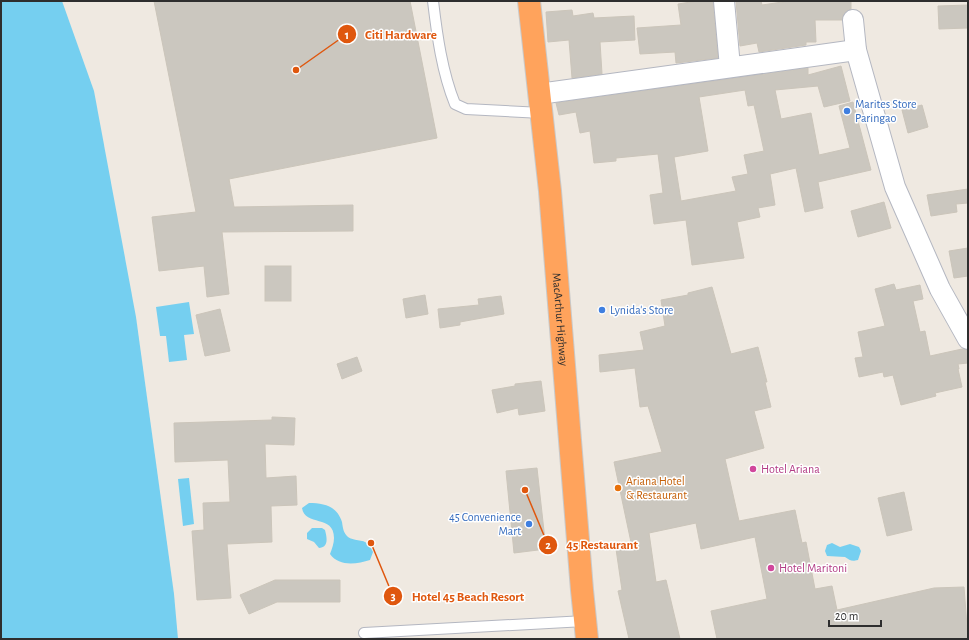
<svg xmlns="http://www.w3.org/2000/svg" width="969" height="640" font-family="'Alegreya Sans',sans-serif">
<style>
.water{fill:#75cff0}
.building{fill:#cbc7bf;stroke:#cbc5ba;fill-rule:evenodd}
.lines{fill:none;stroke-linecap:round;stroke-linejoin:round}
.lane-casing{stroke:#b4b7c1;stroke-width:12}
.street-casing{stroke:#b4b7c1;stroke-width:22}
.highway-casing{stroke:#c9c9c9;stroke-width:24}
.lane{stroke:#fff;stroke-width:10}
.street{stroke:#fff;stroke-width:20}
.highway{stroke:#ffa35c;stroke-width:22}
.shop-dot{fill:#3f7fe0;stroke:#fff;stroke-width:1.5}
.hotel-dot{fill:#d1479c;stroke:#fff;stroke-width:1.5}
.food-dot{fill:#e8710a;stroke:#fff;stroke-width:1.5}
.labels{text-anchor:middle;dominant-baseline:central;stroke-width:3;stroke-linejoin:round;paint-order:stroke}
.shop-label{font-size:12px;fill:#366cbe;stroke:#fff;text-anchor:start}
.street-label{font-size:12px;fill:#2e2e2e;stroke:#fff}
.hotel-label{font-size:12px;fill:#b23c85;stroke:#fff;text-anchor:start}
.food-label{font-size:12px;fill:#c56008;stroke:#fff;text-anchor:start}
.leader{fill:none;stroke:#df570e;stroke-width:1.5}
.callout-dot{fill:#df570e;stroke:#fff;stroke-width:1.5}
.mark-label{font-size:12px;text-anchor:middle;font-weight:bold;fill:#fff}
.callout-label{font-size:13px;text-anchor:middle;font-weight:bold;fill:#df570e;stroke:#fff;stroke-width:3;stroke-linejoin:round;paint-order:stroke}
</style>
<rect width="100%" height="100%" fill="#efe9e1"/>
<g class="water">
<polygon points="1,1 62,1 94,91 136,317 174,594 178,639 1,639"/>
<polygon points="189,302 194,334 184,335 187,360 169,362 166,336 160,336 156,307"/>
<polygon points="189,478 194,524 183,526 178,479"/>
<path d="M 309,503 C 324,503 337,506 342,522 C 343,528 343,532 348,537 C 353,541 363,539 368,544 C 370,546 372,550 373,552 L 370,560 C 357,564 339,567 330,554 C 332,549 334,543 334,538 C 334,514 305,527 302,508 Z"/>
<path d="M 312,528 L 322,528 L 325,530 C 327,538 329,547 319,548 L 314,542 L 307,539 L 307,533 Z"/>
<path d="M 832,543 L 840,547 L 850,544 L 859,547 L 861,551 L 858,560 C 851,562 850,560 845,557 L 827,556 L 825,551 L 827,545 Z"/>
</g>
<g class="building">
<polygon points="154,1 410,1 437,138 229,179 234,207 353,205 353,231 222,232 229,294 207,297 204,266 159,271 152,217 196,212"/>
<polygon points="697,1 713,1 718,58 676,63 675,52 640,54 637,28 681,25 678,4"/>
<polygon points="736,1 761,1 762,5 789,1 851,1 851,9 846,11 843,15 842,20 815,20 816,42 806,42 806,45 759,52 757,43 740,46"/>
<polygon points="968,5 968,28 939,29 938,6"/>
<polygon points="572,10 573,16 593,13 594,18 634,16 635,40 600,42 602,74 572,78 569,40 548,42 546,12"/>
<path d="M 841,66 L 850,101 L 824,107 L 818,86 L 775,90 L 781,119 L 811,113 L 819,155 L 850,148 L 839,106 L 853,102 L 871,170 L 818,182 L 823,208 L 805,212 L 796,168 L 770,174 L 775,205 L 758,208 L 760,217 L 737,222 L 744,258 L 692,265 L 686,220 L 654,224 L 650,195 L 663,193 L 658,154 L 616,158 L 616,161 L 594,163 L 590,131 L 580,133 L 576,112 L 559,115 L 556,103 L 808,68 L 808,75 ZM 745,90 L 748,106 L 754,105 L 764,151 L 744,155 L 748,174 L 732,177 L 736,191 L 681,201 L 674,157 L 708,151 L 699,97 Z"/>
<polygon points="922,105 928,127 908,133 902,110"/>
<polygon points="968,189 968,203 956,204 957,212 931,216 927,195"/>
<polygon points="884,202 891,228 858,237 851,211"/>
<polygon points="968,248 968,276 954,278 949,251"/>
<rect x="265" y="266" width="26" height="35"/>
<polygon points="894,284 896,290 920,285 923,299 913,301 920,332 925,331 930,356 962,349 968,350 968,363 958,364 959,369 958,369 962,387 935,393 936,396 901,405 893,375 884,377 883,372 859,377 855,358 863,357 858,332 885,326 875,289"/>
<polygon points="712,287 731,354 758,347 767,382 765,382 771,407 754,411 764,448 725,459 739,521 795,510 802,543 806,542 815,589 832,586 837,610 934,588 964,587 968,639 717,639 711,611 767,599 755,537 701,549 696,523 649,533 656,582 666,580 680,639 629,639 618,591 622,590 616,549 632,547 614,462 662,452 648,406 640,407 635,368 600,372 599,355 644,350 640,332 665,326 661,300 688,295 688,293"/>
<polygon points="425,295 428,314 406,318 403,299"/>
<polygon points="501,296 504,314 460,322 460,325 440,328 438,309 479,305 478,299"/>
<polygon points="220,309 230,351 205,356 196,315"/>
<polygon points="357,357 362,371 342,379 337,364"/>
<polygon points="541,381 545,411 519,415 518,408 497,413 492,390 515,386 515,384"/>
<polygon points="272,417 295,418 294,445 265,444 266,478 296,476 297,505 271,506 272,542 227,544 231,598 197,600 192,531 204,530 203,503 230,502 228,460 175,462 174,423 272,420"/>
<polygon points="537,468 546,549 514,553 506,471"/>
<polygon points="904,492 912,530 887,536 878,498"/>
<polygon points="275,580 340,580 340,602 277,602 249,614 240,595"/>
</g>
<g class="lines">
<g class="lane-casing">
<g id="lane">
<path d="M 433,1 C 437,35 442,72 455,104 L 466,109 L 542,113"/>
<polyline points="364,633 585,621"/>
</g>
</g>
<g class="street-casing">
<g id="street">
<polyline points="724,1 730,67"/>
<polyline points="853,20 856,50 895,187 940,289 968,339"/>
<polyline points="539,94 856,50"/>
</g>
</g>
<g class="highway-casing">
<g id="highway">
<path id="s1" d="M 529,1 L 550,191 L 582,590 L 587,639"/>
</g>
</g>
<use href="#lane" class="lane"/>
<use href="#street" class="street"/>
<use href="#highway" class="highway"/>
</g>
<g class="shop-dot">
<circle cx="847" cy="111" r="4"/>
<circle cx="602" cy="310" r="4"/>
<circle cx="529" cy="524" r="4"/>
</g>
<g class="hotel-dot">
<circle cx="753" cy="469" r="4"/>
<circle cx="771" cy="568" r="4"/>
</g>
<circle class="food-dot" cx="618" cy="488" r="4"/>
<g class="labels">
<g class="shop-label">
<text x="855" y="104">Marites Store<tspan x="855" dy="14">Paringao</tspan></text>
<text x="610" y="310">Lynida's Store</text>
<text x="521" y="517" text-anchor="end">45 Convenience<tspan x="521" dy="14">Mart</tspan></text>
</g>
<g class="street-label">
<text stroke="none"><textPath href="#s1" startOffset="320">MacArthur Highway</textPath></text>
</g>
<g class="hotel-label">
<text x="761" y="469">Hotel Ariana</text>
<text x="779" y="568">Hotel Maritoni</text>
</g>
<g class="food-label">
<text x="626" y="481">Ariana Hotel<tspan x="626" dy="14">&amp; Restaurant</tspan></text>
</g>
</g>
<path class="leader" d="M296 70L347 34M525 490L548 545M371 543L393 596"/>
<g class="callout-dot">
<circle cx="296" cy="70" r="4"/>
<circle cx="525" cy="490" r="4"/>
<circle cx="371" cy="543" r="4"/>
<circle cx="347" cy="34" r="10"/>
<circle cx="548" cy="545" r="10"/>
<circle cx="393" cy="596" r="10"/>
</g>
<g class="mark-label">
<text x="347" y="39">1</text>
<text x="548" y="549">2</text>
<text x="393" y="600">3</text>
</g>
<g class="callout-label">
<text x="401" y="39">Citi Hardware</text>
<text x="602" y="549">45 Restaurant</text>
<text x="468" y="601">Hotel 45 Beach Resort</text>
</g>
<rect width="969" height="640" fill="none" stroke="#2e2e2e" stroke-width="4"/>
<path d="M829 620v6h52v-6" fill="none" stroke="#2e2e2e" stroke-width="2"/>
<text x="835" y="620" font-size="12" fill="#2e2e2e" stroke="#ffffff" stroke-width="3" paint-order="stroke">20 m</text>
</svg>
